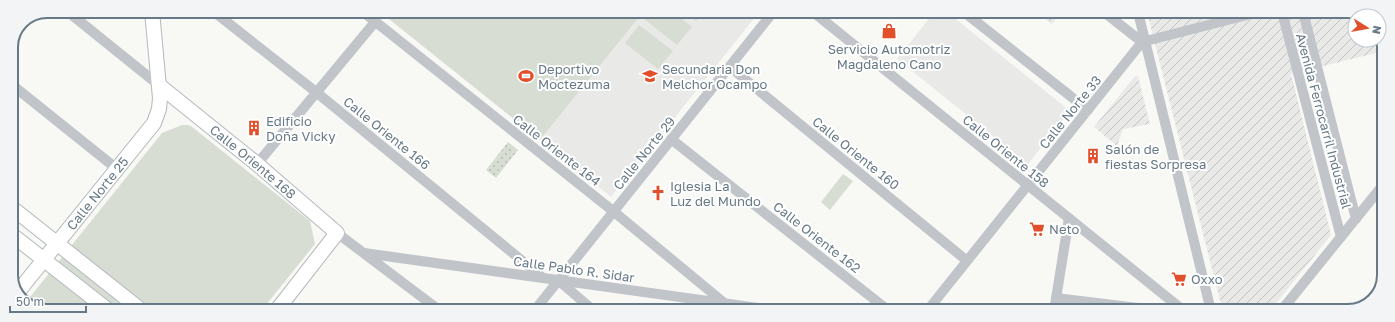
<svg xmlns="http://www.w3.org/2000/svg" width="1395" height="322" font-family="'Golos Text',sans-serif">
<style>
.built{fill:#e9e9e8}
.industrial{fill:url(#industrial-furrows)}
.grass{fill:url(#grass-dots)}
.green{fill:#d8ddd4}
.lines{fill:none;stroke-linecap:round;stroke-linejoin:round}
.secondary-casing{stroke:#b3b9bd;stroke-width:16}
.street{stroke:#c1c5c9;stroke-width:10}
.secondary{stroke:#fff;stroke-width:14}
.labels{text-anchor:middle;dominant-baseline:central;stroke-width:4;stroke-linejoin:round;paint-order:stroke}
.poi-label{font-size:13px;fill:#677986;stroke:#fff;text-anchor:start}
.street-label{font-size:13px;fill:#677986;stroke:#fff}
.rim{fill:none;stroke:#677986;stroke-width:2}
</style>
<defs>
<pattern id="industrial-furrows" width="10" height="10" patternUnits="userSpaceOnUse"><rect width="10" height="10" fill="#e9e9e8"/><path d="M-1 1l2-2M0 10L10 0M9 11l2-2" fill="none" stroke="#c1c2c2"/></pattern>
<pattern id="grass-dots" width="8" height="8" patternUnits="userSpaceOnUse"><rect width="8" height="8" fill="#d8ddd4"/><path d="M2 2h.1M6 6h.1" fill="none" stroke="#b3b8b2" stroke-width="1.8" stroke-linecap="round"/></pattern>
</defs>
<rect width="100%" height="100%" fill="#f8f8f5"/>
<g class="built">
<polygon points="644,11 760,11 611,197 540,140"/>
<polygon points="935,11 947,12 1070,111 1028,164 897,59"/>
</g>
<g class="industrial">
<polygon points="1036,12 1062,12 1052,24"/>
<polygon points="1147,12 1356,12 1363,16 1355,16 1355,40 1379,40 1379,32 1384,42 1384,51 1291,74 1331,235 1270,311 1223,311 1216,285"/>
<polygon points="1135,76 1138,76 1150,124 1123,129 1117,146 1094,127"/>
</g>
<polygon class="grass" points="508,142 518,150 496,178 486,170"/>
<g class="green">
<polygon points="379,11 644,11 540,140"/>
<polygon points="650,11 672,11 692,27 677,45 644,19"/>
<polygon points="684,11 704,11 696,21"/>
<polygon points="639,25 673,51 658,69 625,43"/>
<polygon points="182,125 187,125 191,126 310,221 315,244 262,310 39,310 26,302 162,133"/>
<polygon points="843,174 853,181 830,210 821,202"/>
</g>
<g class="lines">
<g class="secondary-casing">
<g id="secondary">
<path id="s1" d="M 160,86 L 257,164 L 337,233 L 277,310"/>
<polyline points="11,207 141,310"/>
<polyline points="11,234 108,310"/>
<path id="s2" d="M 17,293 L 154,123 L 159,109 L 160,98 L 152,11"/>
</g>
</g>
<g class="street">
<polyline points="67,11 160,86"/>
<polyline points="213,11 316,92 542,277"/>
<polyline points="362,11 613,211 734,311"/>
<polyline points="812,11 1184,311"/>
<polyline points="964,12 1088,110"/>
<polyline points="1104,12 1142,42"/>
<polyline points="1138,12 1211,311"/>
<polyline points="1282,12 1341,237"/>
<polyline points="1303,12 1356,219"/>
<polyline points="730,67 966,260"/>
<polyline points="11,84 117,169"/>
<polyline points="671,139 889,311"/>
<polyline points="257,164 375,22"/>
<polyline points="337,233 439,310"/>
<polyline points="364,253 780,311"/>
<polyline points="558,280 594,311"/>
<polyline points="1056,298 1162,311"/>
<polyline points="283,304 291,310"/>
<polyline points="534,311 774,11"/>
<polyline points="927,311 1142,42 1259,12"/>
<polyline points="1054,311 1069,218"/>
<polyline points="1281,311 1383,185"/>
</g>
<use href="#secondary" class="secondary"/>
</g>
<defs>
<g id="shop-bare" transform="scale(1.2)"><path d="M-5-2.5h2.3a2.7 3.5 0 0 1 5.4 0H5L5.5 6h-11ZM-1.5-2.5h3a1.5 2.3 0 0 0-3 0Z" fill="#e14f2b" stroke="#fff" stroke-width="2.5" paint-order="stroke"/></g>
<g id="stadium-bare" transform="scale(1.2)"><path d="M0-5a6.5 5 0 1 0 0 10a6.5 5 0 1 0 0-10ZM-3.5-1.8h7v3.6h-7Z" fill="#e14f2b" stroke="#fff" stroke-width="2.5" paint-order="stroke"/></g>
<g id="school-bare" transform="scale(1.2)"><path d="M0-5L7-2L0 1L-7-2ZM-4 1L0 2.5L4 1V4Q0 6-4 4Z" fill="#e14f2b" stroke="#fff" stroke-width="2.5" paint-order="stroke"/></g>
<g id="building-bare" transform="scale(1.2)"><path d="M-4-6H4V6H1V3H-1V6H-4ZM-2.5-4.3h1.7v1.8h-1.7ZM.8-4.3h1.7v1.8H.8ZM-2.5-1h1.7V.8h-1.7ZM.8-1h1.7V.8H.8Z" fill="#e14f2b" stroke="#fff" stroke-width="2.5" paint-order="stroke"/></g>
<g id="church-bare" transform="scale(1.2)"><path d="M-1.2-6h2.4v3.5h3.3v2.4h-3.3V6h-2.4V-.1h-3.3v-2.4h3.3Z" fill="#e14f2b" stroke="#fff" stroke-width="2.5" paint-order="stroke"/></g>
<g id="supermarket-bare" transform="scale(1.2)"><path d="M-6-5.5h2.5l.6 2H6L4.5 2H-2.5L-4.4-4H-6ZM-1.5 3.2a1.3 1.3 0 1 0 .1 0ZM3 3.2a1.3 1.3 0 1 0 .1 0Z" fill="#e14f2b" stroke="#fff" stroke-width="2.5" paint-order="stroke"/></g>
</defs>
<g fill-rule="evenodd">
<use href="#shop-bare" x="889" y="31"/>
<use href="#stadium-bare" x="526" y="76"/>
<use href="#school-bare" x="650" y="76"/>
<use href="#building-bare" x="254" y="128"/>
<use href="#building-bare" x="1093" y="156"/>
<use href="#church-bare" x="658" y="193"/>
<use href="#supermarket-bare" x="1037" y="229"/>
<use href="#supermarket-bare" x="1179" y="279"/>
</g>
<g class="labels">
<g class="poi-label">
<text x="889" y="49" text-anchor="middle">Servicio Automotriz<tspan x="889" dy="15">Magdaleno Cano</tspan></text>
<text x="538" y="69">Deportivo<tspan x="538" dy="15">Moctezuma</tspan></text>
<text x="662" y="69">Secundaria Don<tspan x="662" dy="15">Melchor Ocampo</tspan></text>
<text x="266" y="121">Edificio<tspan x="266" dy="15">Doña Vicky</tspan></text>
<text x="1105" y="149">Salón de<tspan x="1105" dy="15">fiestas Sorpresa</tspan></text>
<text x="670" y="186">Iglesia La<tspan x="670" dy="15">Luz del Mundo</tspan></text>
<text x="1049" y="229">Neto</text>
<text x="1191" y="279">Oxxo</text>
</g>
<g class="street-label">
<text transform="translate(1070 112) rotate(-51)">Calle Norte 33</text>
<text transform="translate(1324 121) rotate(75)">Avenida Ferrocarril Industrial</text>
<text transform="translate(387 133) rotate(39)">Calle Oriente 166</text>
<text transform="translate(557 150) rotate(38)">Calle Oriente 164</text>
<text transform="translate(1006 151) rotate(39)">Calle Oriente 158</text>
<text transform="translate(644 153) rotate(-51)">Calle Norte 29</text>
<text transform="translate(856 153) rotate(39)">Calle Oriente 160</text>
<text stroke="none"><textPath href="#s1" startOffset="120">Calle Oriente 168</textPath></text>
<text stroke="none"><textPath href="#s2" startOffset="128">Calle Norte 25</textPath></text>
<text transform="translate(817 237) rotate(38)">Calle Oriente 162</text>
<text transform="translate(574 269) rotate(8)">Calle Pablo R. Sidar</text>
</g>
</g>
<path d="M0 0H1395V322H0ZM47 18H1348A29 29 0 0 1 1377 47V275A29 29 0 0 1 1348 304H47A29 29 0 0 1 18 275V47A29 29 0 0 1 47 18Z" fill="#f3f4f5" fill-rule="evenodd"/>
<path class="rim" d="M47 18H1348A29 29 0 0 1 1377 47V275A29 29 0 0 1 1348 304H47A29 29 0 0 1 18 275V47A29 29 0 0 1 47 18Z"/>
<g transform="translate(1367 28) rotate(101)"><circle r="19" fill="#ffffff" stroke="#c2c9cf"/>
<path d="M0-3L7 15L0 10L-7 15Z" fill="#e14f2b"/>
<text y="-6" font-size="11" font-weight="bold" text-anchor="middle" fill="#677986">N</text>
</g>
<path d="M10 306v6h76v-6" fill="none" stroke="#677986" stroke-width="2"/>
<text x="16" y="306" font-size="12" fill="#677986" stroke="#ffffff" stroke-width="3" paint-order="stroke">50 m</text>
</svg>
